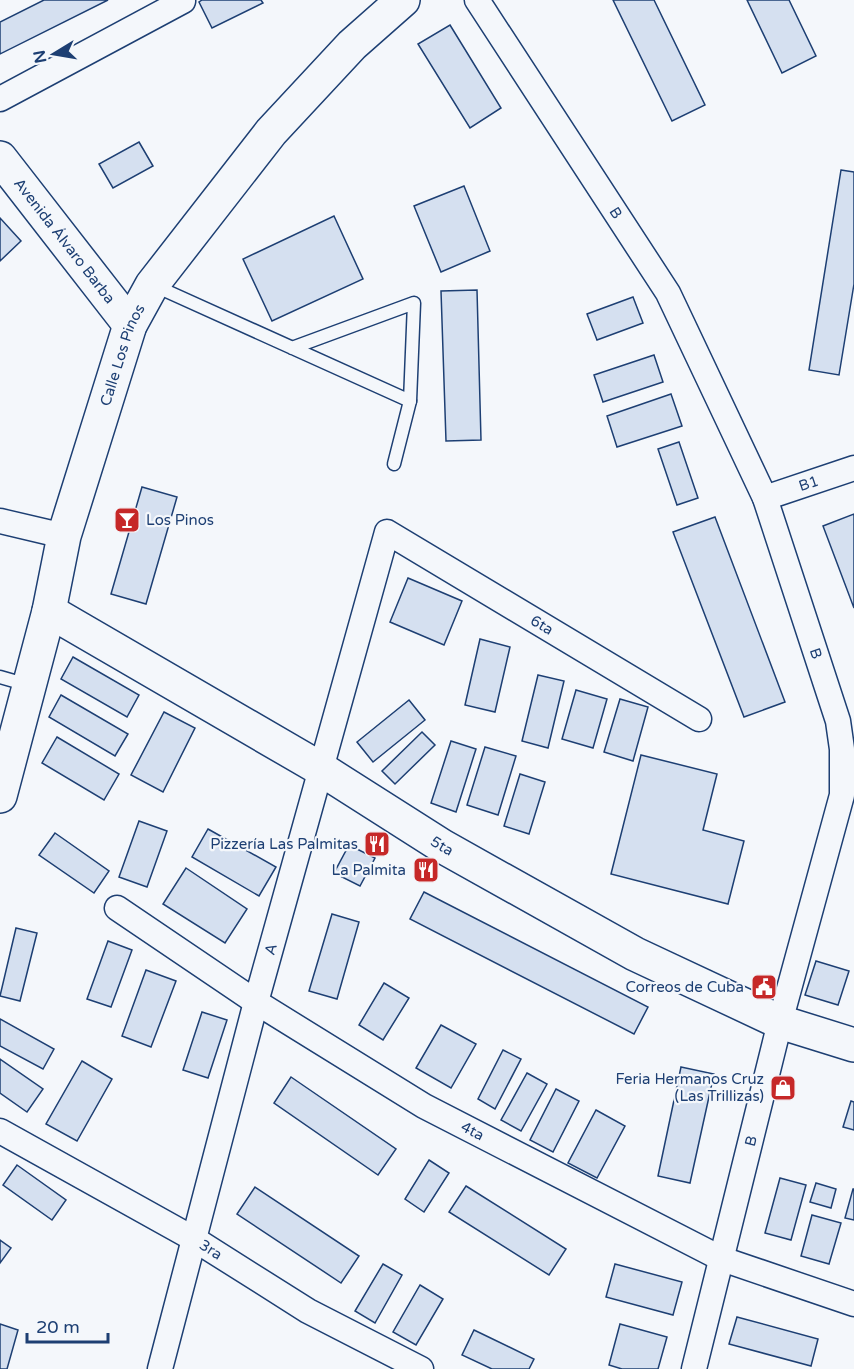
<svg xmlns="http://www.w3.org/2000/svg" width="854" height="1369" font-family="'Varela Round',sans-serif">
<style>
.building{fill:#d5e0f0;stroke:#1d3f73;stroke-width:1.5}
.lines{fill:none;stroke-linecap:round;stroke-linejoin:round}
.lane-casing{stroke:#1d3f73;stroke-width:15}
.street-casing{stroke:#1d3f73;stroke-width:27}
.secondary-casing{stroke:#1d3f73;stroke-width:36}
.lane{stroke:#f4f7fb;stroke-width:12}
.street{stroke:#f4f7fb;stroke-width:24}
.secondary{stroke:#f4f7fb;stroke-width:33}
.labels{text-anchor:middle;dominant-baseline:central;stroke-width:4.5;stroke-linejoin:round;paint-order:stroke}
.street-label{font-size:15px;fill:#1d3f73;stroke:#f4f7fb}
.poi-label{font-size:15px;fill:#1d3f73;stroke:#f4f7fb;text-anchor:end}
</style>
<rect width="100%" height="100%" fill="#f4f7fb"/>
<g class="building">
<polygon points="44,0 108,0 0,54 0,22"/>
<polygon points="202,0 261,0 263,3 212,28 199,2"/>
<polygon points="613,0 654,0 705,105 672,121"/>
<polygon points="747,0 789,0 816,56 782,73"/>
<polygon points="450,25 501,108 470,128 418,44"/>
<polygon points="139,142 153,166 113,188 99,164"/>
<polygon points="841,170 854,172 854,284 839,375 809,370"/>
<polygon points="464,186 490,251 441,272 414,206"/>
<polygon points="334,216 363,279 272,321 243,259"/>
<polygon points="0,218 21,241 0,261"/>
<polygon points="477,290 481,440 446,441 441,291"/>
<polygon points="633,297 643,323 597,340 587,314"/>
<polygon points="654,355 663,382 603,402 594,375"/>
<polygon points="671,394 682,426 617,447 607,416"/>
<polygon points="679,442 698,498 677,505 658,449"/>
<polygon points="142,487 177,497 146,604 111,594"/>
<polygon points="854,514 854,608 823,526"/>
<polygon points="715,517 785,702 744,717 673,532"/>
<polygon points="408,578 462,601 444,645 390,622"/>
<polygon points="480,639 510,647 495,712 465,705"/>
<polygon points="73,657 139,695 127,717 61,679"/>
<polygon points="538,675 564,681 548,748 522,741"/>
<polygon points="576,690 607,699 593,748 562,739"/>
<polygon points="61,695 128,734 115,756 49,717"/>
<polygon points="620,699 648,707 633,761 604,752"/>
<polygon points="409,700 425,720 373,762 357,742"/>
<polygon points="164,712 195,728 163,792 131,775"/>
<polygon points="422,732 435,745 395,784 382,771"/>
<polygon points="57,737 119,774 104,800 42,763"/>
<polygon points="451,741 476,749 456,812 431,803"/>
<polygon points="485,747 516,756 498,815 467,805"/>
<polygon points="641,755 717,774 703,830 744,841 728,904 611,874"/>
<polygon points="520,774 545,782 529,834 504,826"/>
<polygon points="139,821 167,831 147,887 119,877"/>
<polygon points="208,829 276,867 259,896 192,857"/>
<polygon points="55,833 109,871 94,893 39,855"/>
<polygon points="349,845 375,858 360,886 334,873"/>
<polygon points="186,868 247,909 225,943 163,904"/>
<polygon points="424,892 648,1007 634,1034 410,919"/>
<polygon points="332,914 359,922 337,999 309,991"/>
<polygon points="16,928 37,933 20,1001 0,996"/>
<polygon points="108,941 132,950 111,1007 87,999"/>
<polygon points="816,961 849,971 838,1005 805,995"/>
<polygon points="146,970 176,981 151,1047 122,1036"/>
<polygon points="384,983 409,998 383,1040 359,1025"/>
<polygon points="202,1012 227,1020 208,1078 183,1070"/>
<polygon points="0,1019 54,1049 43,1069 0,1046"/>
<polygon points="441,1025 476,1044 451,1088 416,1068"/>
<polygon points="503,1050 521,1059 495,1109 478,1099"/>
<polygon points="0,1059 43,1089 27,1112 0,1093"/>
<polygon points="82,1061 112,1079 77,1141 46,1124"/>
<polygon points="681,1067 714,1074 690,1183 658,1176"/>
<polygon points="527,1073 547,1084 521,1131 501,1120"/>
<polygon points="291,1077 396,1149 378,1175 274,1103"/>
<polygon points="556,1089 579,1101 553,1152 530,1140"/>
<polygon points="851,1101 854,1102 854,1130 843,1127"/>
<polygon points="596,1110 625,1126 597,1178 568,1163"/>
<polygon points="429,1160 449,1173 424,1212 405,1199"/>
<polygon points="17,1165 66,1200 52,1220 3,1185"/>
<polygon points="780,1178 806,1185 791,1240 765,1233"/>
<polygon points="816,1183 836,1189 831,1208 810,1202"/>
<polygon points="466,1186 566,1249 549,1275 449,1212"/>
<polygon points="255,1187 359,1256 341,1283 237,1214"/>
<polygon points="853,1189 854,1189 854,1220 845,1218"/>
<polygon points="812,1215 841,1223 829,1264 801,1256"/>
<polygon points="0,1240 11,1248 0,1263"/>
<polygon points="383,1264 402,1275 375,1323 355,1311"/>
<polygon points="615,1264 682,1282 673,1315 606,1297"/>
<polygon points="420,1285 443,1299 416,1345 393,1332"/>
<polygon points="737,1317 818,1339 811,1366 729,1344"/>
<polygon points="0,1324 18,1330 7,1369 0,1369"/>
<polygon points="620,1324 667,1337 658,1369 622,1369 609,1365"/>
<polygon points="474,1330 534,1359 529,1369 492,1369 462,1355"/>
</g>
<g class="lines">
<g class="lane-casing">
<g id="lane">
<polyline points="153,285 410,401 414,303 292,348"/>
<polyline points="394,464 410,401"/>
<polyline points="0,677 28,685"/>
</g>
</g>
<g class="street-casing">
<g id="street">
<path id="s1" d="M 477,0 L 668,293 L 765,498 L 838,721 L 842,749 L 842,795 L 780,1022 L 694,1369"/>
<polyline points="0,99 183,1"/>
<path id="s2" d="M 765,498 L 854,468"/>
<polyline points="0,521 64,536"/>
<path id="s3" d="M 117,908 L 256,1002 L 424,1106 L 722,1259 L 854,1304"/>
<path id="s4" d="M 0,1131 L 194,1239 L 308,1311 L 421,1369"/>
<path id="s5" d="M 160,1369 L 256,1002 L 387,532 L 699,719"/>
</g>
</g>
<g class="secondary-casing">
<g id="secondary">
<path id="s6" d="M 0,158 L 130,325"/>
<path id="s7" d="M 49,611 L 321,769 L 442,846 L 635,954 L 780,1022 L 854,1045"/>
<path id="s8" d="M 0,796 L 49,611 L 64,536 L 130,325 L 152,285 L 271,132 L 352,45 L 403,0"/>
</g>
</g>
<use href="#lane" class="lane"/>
<use href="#street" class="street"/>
<use href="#secondary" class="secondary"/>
</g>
<defs>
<g id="bar-square" transform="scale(1.35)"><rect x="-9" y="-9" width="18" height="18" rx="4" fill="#c62828" stroke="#f4f7fb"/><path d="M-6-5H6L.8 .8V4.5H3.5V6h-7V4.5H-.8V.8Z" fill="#fff"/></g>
<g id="restaurant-square" transform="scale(1.35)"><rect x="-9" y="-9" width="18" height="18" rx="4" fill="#c62828" stroke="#f4f7fb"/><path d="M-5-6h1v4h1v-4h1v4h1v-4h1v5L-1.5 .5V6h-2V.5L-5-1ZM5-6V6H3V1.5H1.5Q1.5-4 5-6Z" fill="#fff"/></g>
<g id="civic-square" transform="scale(1.35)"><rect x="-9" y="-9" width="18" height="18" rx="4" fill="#c62828" stroke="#f4f7fb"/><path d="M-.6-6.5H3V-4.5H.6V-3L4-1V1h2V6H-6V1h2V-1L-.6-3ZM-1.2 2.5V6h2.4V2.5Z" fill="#fff"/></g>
<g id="shop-square" transform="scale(1.35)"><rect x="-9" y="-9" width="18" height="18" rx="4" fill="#c62828" stroke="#f4f7fb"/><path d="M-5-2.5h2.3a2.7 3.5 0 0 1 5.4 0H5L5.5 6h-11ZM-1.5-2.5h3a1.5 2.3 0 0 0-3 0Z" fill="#fff"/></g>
</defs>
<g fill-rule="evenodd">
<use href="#bar-square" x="127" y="520"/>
<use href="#restaurant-square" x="377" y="844"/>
<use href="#restaurant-square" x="426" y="870"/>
<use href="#civic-square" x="764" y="987"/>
<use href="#shop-square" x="783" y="1088"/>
</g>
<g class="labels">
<g class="street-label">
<text stroke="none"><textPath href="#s1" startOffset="254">B</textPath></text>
<text stroke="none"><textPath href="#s6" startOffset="105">Avenida Álvaro Barba</textPath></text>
<text stroke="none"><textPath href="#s8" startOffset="458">Calle Los Pinos</textPath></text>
<text stroke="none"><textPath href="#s2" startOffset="46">B1</textPath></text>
<text stroke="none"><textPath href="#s5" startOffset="1048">6ta</textPath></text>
<text stroke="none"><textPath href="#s1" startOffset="740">B</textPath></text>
<text stroke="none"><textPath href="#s7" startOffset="458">5ta</textPath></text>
<text stroke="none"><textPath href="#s5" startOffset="434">A</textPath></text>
<text stroke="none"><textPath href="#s3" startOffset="420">4ta</textPath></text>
<text transform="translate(751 1141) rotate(-76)">B</text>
<text stroke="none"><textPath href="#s4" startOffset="242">3ra</textPath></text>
</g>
<g class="poi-label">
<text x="146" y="520" text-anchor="start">Los Pinos</text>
<text x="358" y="844">Pizzería Las Palmitas</text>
<text x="406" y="870">La Palmita</text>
<text x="744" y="987">Correos de Cuba</text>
<text x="764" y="1079">Feria Hermanos Cruz<tspan x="764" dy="17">(Las Trillizas)</tspan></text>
</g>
</g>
<g transform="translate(54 54) rotate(259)" stroke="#f4f7fb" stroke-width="4.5" paint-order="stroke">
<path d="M0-4.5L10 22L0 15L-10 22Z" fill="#1d3f73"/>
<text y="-9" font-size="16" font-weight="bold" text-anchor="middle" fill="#1d3f73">N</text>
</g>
<path d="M27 1333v9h81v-9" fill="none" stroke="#1d3f73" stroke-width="3"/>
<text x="36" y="1333" font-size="18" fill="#1d3f73" stroke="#f4f7fb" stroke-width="4.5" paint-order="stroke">20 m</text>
</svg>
